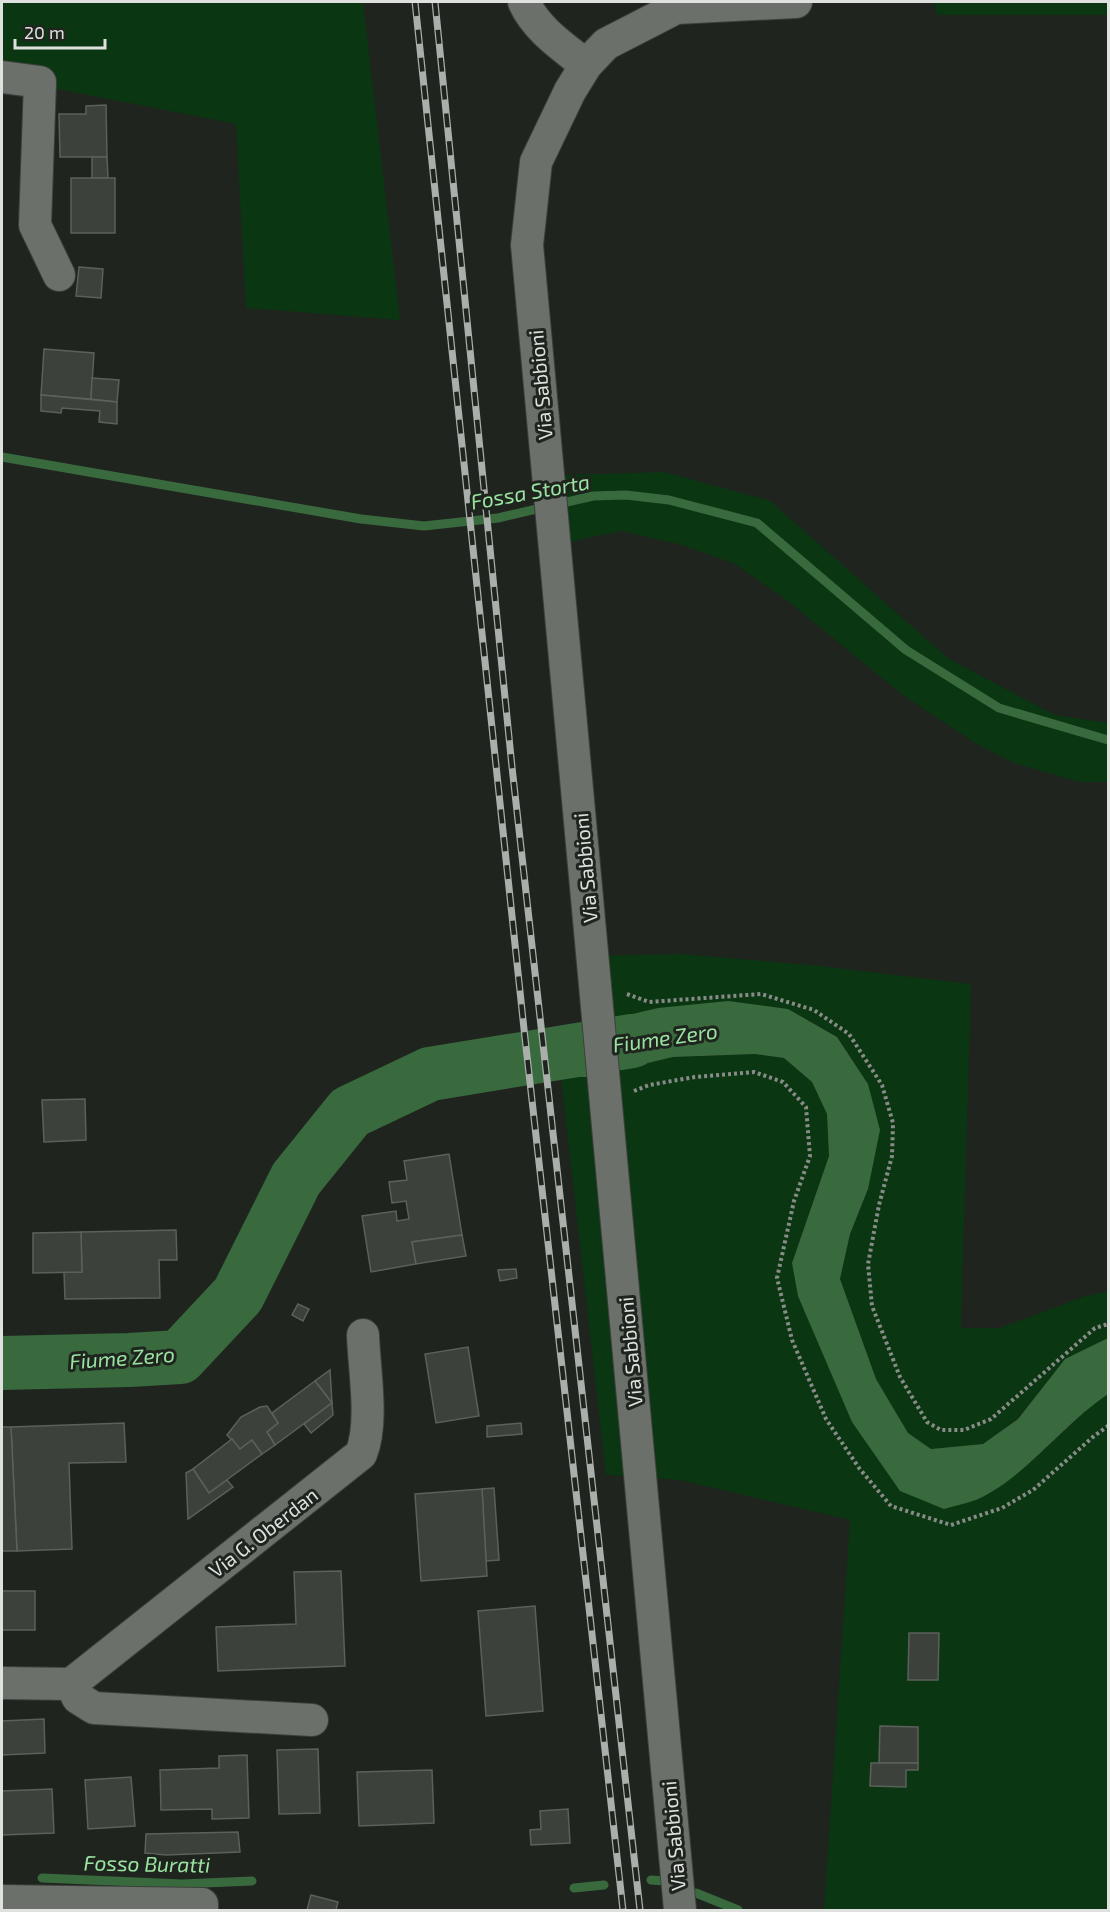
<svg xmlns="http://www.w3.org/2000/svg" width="1110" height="1912" font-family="'Exo 2',sans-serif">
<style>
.green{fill:#0b3612}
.water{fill:#396a3d}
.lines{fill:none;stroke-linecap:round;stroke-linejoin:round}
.stream{stroke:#396a3d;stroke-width:9}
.river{stroke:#396a3d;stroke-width:54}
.building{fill:#3c413c;stroke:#5b605b;stroke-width:1.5}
.street-casing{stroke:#3c403c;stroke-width:34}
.path{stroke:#888c88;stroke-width:4;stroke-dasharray:3 3;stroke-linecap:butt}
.street{stroke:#6b706b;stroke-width:32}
.rail-casing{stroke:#abafab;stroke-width:7}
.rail{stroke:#1f241f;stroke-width:4.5;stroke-dasharray:14;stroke-linecap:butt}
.labels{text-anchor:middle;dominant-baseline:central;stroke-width:6;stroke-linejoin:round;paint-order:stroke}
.street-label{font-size:20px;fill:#dee1de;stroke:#1f241f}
.water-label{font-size:21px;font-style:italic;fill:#9ae3a0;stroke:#1f241f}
</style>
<rect width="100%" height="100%" fill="#1f241f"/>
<g class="green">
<polygon points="2,2 363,2 400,320 246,308 236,124 2,78"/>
<polygon points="934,2 1108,2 1108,15 937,15"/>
<polygon points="664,472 770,501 949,659 1055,715 1108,723 1108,782 1079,782 1014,763 975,743 904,696 784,598 733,563 682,545 622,531 582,539 552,549 546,482 566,475"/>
<polygon points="680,954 811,965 971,984 961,1328 1000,1328 1083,1297 1108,1291 1108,1338 1065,1359 1017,1419 983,1444 931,1449 908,1433 876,1379 840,1279 850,1234 868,1189 868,1084 838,1037 788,1009 597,1022 589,956"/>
<polygon points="755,1054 784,1058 812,1082 827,1114 829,1156 792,1262 852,1422 987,1495 1028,1465 1091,1406 1108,1394 1108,1910 824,1910 850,1520 680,1480 606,1475 561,1077 589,1077 673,1057"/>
</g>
<path class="water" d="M 728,1001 L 788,1009 L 837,1037 L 868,1084 L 880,1130 L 868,1189 L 850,1234 L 840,1279 L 876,1379 L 908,1433 L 931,1449 L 983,1444 L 1018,1419 L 1065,1359 L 1108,1338 L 1108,1394 C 1065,1423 1033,1468 988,1494 C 975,1502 958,1505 944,1509 L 900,1491 L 852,1422 L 798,1296 L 792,1263 L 829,1156 L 827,1114 L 812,1082 L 784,1058 L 755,1054 L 673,1057 L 589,1077 L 561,1077 L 556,1032 L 658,1008 Z"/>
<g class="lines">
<g class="stream">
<polyline points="2,457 361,519 424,526 498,518 593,496 626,495 669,500 757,523 906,650 999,708 1108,740"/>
<polyline points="42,1878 182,1884 252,1881"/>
<polyline points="651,1880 665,1881"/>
<polyline points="574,1888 604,1885"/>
<polyline points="696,1893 738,1910"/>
</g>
<polyline class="river" points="2,1363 129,1360 180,1357 238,1295 296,1179 350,1112 430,1074 632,1041"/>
</g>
<g class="building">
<polygon points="106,105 107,157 60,157 59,114 86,114 86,106"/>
<polygon points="92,157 107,157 108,178 92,178"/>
<rect x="71" y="178" width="44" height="55"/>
<polygon points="79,267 103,269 101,298 76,296"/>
<polygon points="44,349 94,353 91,399 41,395"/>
<polygon points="92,378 119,380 117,402 91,399"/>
<polygon points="41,395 117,402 117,424 99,422 100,411 62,408 61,413 41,411"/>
<polygon points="85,1099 86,1140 44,1142 42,1100"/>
<polygon points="449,1154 462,1235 412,1242 416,1264 371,1272 362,1216 396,1211 397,1221 409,1219 406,1201 392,1203 389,1182 407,1180 404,1161"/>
<polygon points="176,1230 177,1260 159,1260 160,1298 65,1299 64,1272 82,1272 81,1232"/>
<polygon points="81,1232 82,1272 33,1273 33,1233"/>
<polygon points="462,1235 466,1256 416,1264 412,1242"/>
<polygon points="516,1269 517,1278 500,1281 498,1270"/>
<polygon points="298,1304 309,1309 303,1321 292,1315"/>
<polygon points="468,1347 479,1416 436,1423 425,1354"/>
<polygon points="330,1370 332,1403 315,1381"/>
<polygon points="315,1381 332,1403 275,1445 267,1432 278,1423 272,1413"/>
<polygon points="332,1403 333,1415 311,1433 304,1424"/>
<polygon points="267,1406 278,1423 267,1432 275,1445 262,1454 252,1440 240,1449 227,1435 241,1417 260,1407"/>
<polygon points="124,1423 126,1462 69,1463 72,1549 17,1551 11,1427"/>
<polygon points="521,1423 522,1434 487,1437 487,1426"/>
<polygon points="2,1427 11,1427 17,1551 2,1551"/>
<polygon points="232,1439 240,1449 252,1440 262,1454 209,1493 193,1469"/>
<polygon points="193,1469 209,1493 227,1480 233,1487 188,1519 186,1473"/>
<polygon points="494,1488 499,1560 486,1561 482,1489"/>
<polygon points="482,1489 487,1576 421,1581 415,1494"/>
<polygon points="341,1571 345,1666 218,1671 216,1627 296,1624 294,1572"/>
<rect x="2" y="1591" width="33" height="39"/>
<polygon points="535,1606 543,1711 486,1716 478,1611"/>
<polygon points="909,1633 939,1633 938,1680 908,1680"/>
<polygon points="44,1719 45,1753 2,1755 2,1721"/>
<polygon points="880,1726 918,1727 918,1763 879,1763"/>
<polygon points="318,1749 320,1813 279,1814 277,1750"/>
<polygon points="247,1755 249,1818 212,1819 212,1809 161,1810 160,1770 219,1768 219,1756"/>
<polygon points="871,1763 918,1763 918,1770 906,1770 906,1787 870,1786"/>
<polygon points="432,1770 434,1823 359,1826 357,1772"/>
<polygon points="131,1777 135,1826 88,1829 85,1780"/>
<polygon points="52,1789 54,1833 2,1835 2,1791"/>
<polygon points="568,1809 570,1843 531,1845 530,1830 541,1829 540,1811"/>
<polygon points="238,1832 240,1852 166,1855 145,1853 146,1834"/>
<polygon points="311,1895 338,1902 336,1910 307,1910"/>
</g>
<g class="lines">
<g class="street-casing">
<g id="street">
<path d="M 524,2 C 536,29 563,47 586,65"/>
<polyline points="2,77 40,82 35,225 59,275"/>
<path d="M 2,1683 L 71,1684 L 361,1454 C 374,1423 364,1369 363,1335"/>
<polyline points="71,1684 78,1698 94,1708 312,1720"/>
<polyline points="2,1901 202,1904 202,1910"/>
<polyline points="680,1910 527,245 536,162 570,91 586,65 606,44 676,8 796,2"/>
</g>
</g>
<g class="path">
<polyline points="627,994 649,1002 761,994 814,1010 849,1034 882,1085 893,1123 892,1156 879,1205 868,1264 872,1306 900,1377 927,1422 941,1430 964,1430 991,1419 1095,1328 1108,1324"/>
<polyline points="634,1091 649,1085 695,1077 754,1072 783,1082 806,1107 810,1156 794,1201 777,1278 792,1340 826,1419 859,1468 891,1506 951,1525 1002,1508 1033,1490 1094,1436 1108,1426"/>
</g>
<use href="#street" class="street"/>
<g class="rail-casing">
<g id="rail">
<polyline points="415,2 524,1029 623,1910"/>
<polyline points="435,2 512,767 640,1910"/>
</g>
</g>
<use href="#rail" class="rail"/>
</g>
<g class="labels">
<g class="street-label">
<text transform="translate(540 385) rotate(-95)">Via Sabbioni</text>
<text transform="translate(585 868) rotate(-95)">Via Sabbioni</text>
<text transform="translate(630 1352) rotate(-95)">Via Sabbioni</text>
<text transform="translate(263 1532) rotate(-38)">Via G. Oberdan</text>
<text transform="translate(673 1836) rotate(-95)">Via Sabbioni</text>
</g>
<g class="water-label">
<text transform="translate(530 491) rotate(-10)">Fossa Storta</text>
<text transform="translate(665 1037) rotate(-8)">Fiume Zero</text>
<text transform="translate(122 1357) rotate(-4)">Fiume Zero</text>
<text transform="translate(147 1863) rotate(1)">Fosso Buratti</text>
</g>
</g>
<rect width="1110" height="1912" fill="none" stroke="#dee1de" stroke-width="6"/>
<path d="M15 39v9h90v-9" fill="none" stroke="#dee1de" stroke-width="3"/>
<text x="24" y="39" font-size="18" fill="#dee1de" stroke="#1f241f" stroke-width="4.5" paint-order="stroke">20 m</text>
</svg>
